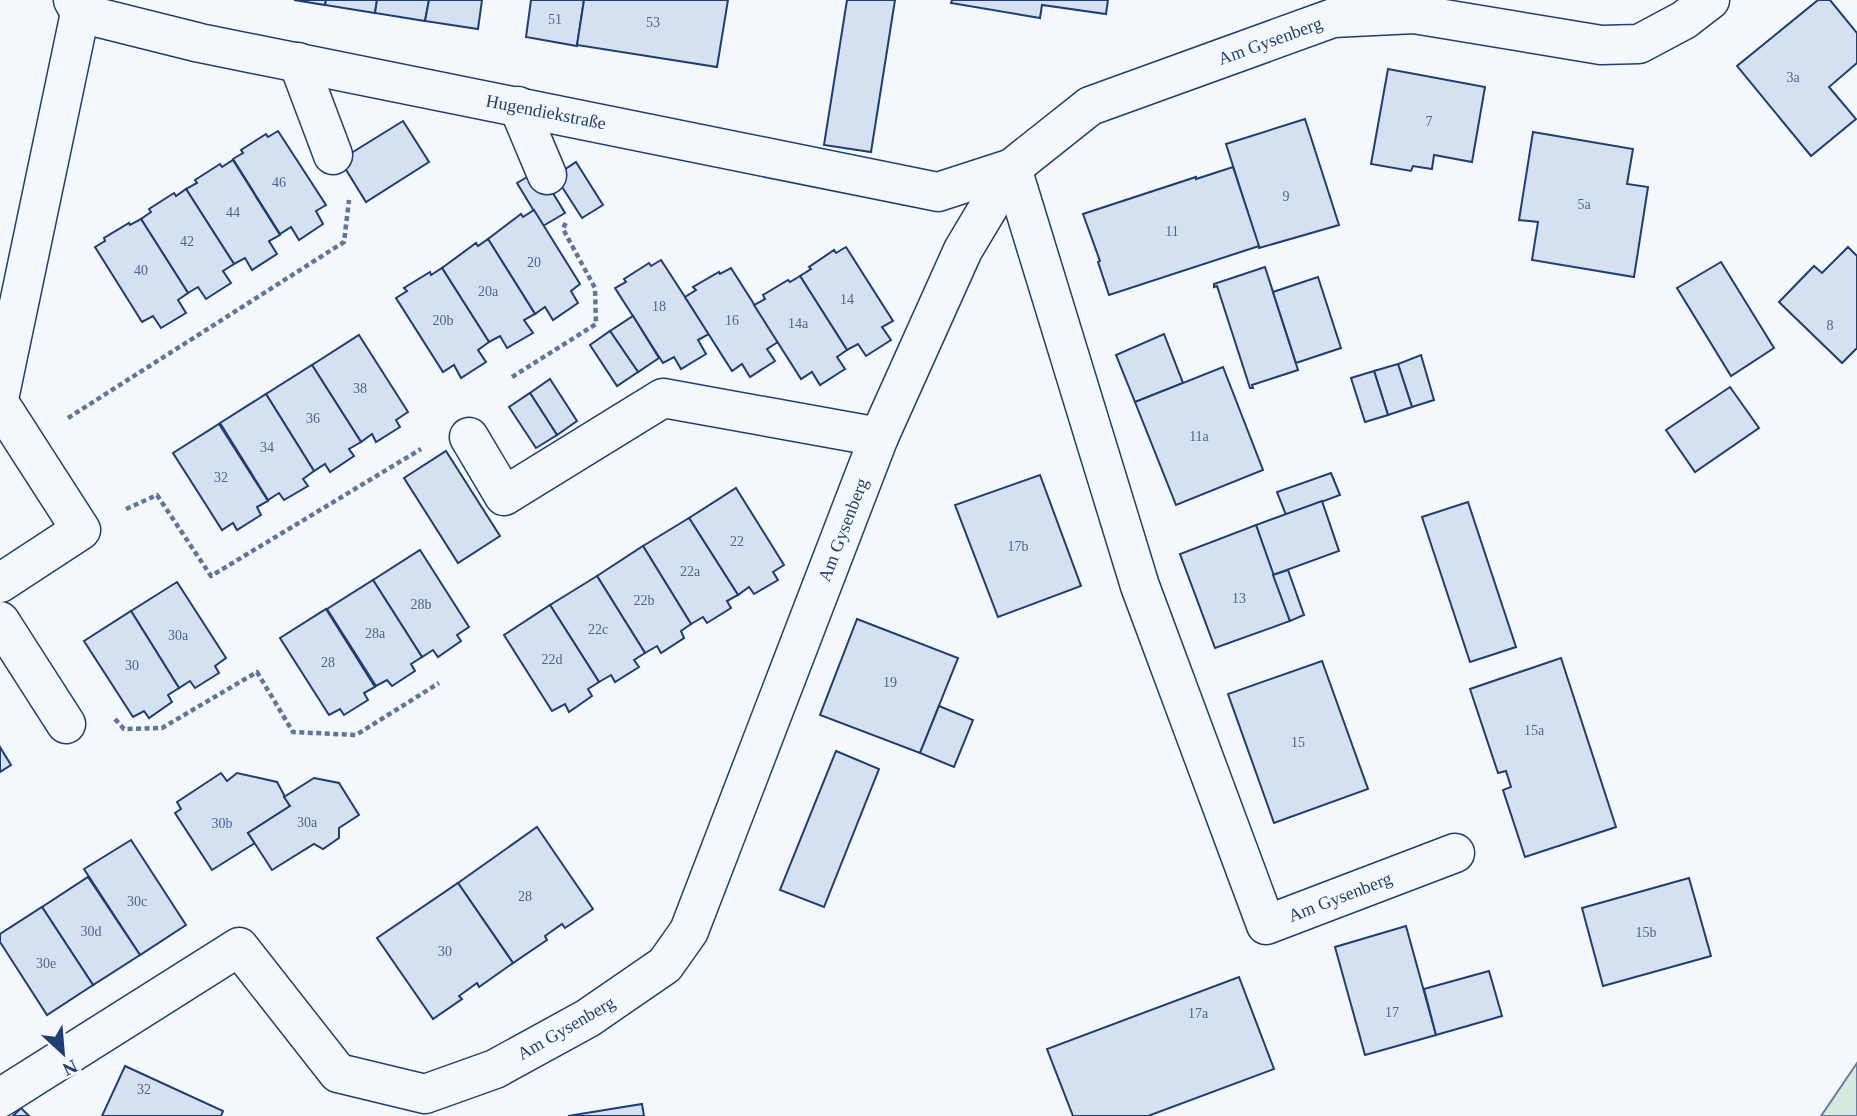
<svg xmlns="http://www.w3.org/2000/svg" width="1857" height="1116" font-family="'Times New Roman',serif">
<style>
.green{fill:#d7e8df;stroke:#687fa3;stroke-width:2}
.building{fill:#d5e0f0;stroke:#1d3f73;stroke-width:2}
.lines{fill:none;stroke-linecap:round;stroke-linejoin:round}
.minor-casing{stroke:#1d3f73;stroke-width:41}
.path{stroke:#5e769c;stroke-width:4.5;stroke-dasharray:5 3.5;stroke-linecap:butt}
.minor{stroke:#f4f7fb;stroke-width:38}
.labels{text-anchor:middle;dominant-baseline:central;stroke-width:5;stroke-linejoin:round;paint-order:stroke}
.number-label{font-size:14px;fill:#4b6792}
.street-label{font-size:18px;fill:#1d3f73;stroke:#f4f7fb}
</style>
<rect width="100%" height="100%" fill="#f4f7fb"/>
<polygon class="green" points="1857,1063 1857,1116 1821,1116"/>
<g class="building">
<polygon points="294,0 326,0 325,5"/>
<polygon points="326,0 377,0 375,13 325,5"/>
<polygon points="377,0 429,0 425,21 375,13"/>
<polygon points="429,0 482,0 478,29 425,21"/>
<polygon points="531,0 584,0 577,46 526,37"/>
<polygon points="584,0 728,0 717,67 577,45"/>
<polygon points="847,0 895,0 871,152 824,145"/>
<polygon points="952,0 1108,0 1106,14 1042,5 1040,18 951,3"/>
<polygon points="1818,0 1830,0 1857,33 1857,63 1829,87 1856,119 1811,156 1737,66"/>
<polygon points="1388,69 1485,87 1472,162 1434,155 1432,169 1413,166 1411,171 1371,164"/>
<polygon points="1305,119 1339,225 1259,248 1226,144"/>
<polygon points="403,121 429,162 366,202 340,160"/>
<polygon points="278,131 326,205 316,211 323,224 299,240 291,227 280,234 233,159 243,153 241,150 266,134 268,137"/>
<polygon points="1533,132 1633,149 1627,184 1648,187 1634,277 1532,260 1538,222 1519,220"/>
<polygon points="233,160 280,235 269,241 277,254 252,270 245,258 234,264 186,189 197,183 195,180 220,164 222,167"/>
<polygon points="576,162 603,205 582,218 555,176"/>
<polygon points="1233,167 1259,246 1109,295 1098,262 1100,261 1083,214 1196,177 1196,179"/>
<polygon points="539,170 565,213 543,226 517,183"/>
<polygon points="186,189 234,264 223,271 231,283 206,299 198,287 188,293 141,219 151,212 149,209 174,193 176,196"/>
<polygon points="534,210 580,284 571,291 578,303 553,320 545,307 535,314 488,239 521,214 523,217"/>
<polygon points="141,219 188,293 178,300 186,313 161,328 153,316 142,322 95,247 105,241 104,238 129,223 130,225"/>
<polygon points="488,239 535,314 524,320 533,333 507,348 500,336 489,342 442,268 476,243 478,246"/>
<polygon points="846,247 893,321 882,327 891,340 866,356 858,344 847,350 800,276 811,269 809,267 834,250 836,253"/>
<polygon points="1848,247 1857,256 1857,348 1842,363 1779,302 1814,266 1822,273"/>
<polygon points="661,260 709,334 698,340 706,354 681,369 674,357 663,363 615,288 626,282 624,279 649,263 651,266"/>
<polygon points="1721,262 1774,348 1731,376 1677,288"/>
<polygon points="1265,267 1298,370 1252,385 1253,388 1250,388 1217,286 1214,287 1214,284"/>
<polygon points="442,268 489,342 478,350 486,362 461,378 454,365 443,372 396,298 407,291 404,288 430,272 431,275"/>
<polygon points="731,268 778,342 767,349 775,361 750,377 742,364 732,371 685,297 696,290 693,287 719,272 720,274"/>
<polygon points="800,276 847,350 837,357 845,369 820,385 812,372 801,379 754,305 765,299 763,295 788,280 790,282"/>
<polygon points="1318,277 1341,348 1296,363 1273,292"/>
<polygon points="633,316 659,358 638,372 610,331"/>
<polygon points="610,331 638,372 617,386 590,345"/>
<polygon points="1164,334 1183,383 1135,402 1116,355"/>
<polygon points="359,335 408,412 396,420 400,427 376,442 372,434 361,442 312,365"/>
<polygon points="1421,355 1434,400 1412,407 1398,364"/>
<polygon points="1398,364 1412,407 1388,415 1374,371"/>
<polygon points="312,365 361,442 349,449 354,456 330,472 325,464 314,471 266,394"/>
<polygon points="1223,367 1263,470 1176,505 1135,402"/>
<polygon points="1374,371 1388,415 1365,422 1351,378"/>
<polygon points="550,379 577,421 557,435 530,393"/>
<polygon points="1730,387 1759,428 1695,472 1666,430"/>
<polygon points="530,393 557,435 536,448 509,407"/>
<polygon points="266,394 314,471 303,479 308,486 284,500 279,493 268,500 220,423"/>
<polygon points="219,424 268,501 257,507 261,515 237,530 233,523 222,530 173,453"/>
<polygon points="446,451 500,536 458,563 404,478"/>
<polygon points="1331,473 1340,495 1286,515 1277,492"/>
<polygon points="1040,475 1081,586 998,617 955,505"/>
<polygon points="736,488 784,565 773,572 778,580 754,594 749,587 738,595 689,518"/>
<polygon points="1322,501 1339,551 1273,575 1256,525"/>
<polygon points="1468,502 1516,647 1470,662 1422,517"/>
<polygon points="689,518 738,595 727,601 731,608 707,623 703,617 691,624 643,546"/>
<polygon points="1256,525 1290,621 1215,648 1180,554"/>
<polygon points="643,546 691,624 681,631 684,638 661,653 657,646 645,653 597,576"/>
<polygon points="420,550 469,627 457,635 461,641 438,657 433,650 422,657 373,580"/>
<polygon points="1288,570 1304,615 1290,621 1273,575"/>
<polygon points="597,576 645,653 634,660 639,667 615,682 611,675 599,682 550,605"/>
<polygon points="373,580 422,657 411,664 415,671 392,686 387,680 376,686 327,609"/>
<polygon points="177,582 226,658 215,666 219,673 195,688 190,681 179,688 131,611"/>
<polygon points="550,605 599,682 588,689 592,696 569,712 565,704 552,711 504,635"/>
<polygon points="326,609 375,687 364,693 368,700 344,715 340,709 329,715 280,638"/>
<polygon points="131,611 179,688 168,695 172,702 149,718 144,711 133,717 84,641"/>
<polygon points="857,619 958,658 920,753 820,715"/>
<polygon points="1561,658 1616,827 1525,857 1503,790 1511,787 1506,771 1498,773 1470,689"/>
<polygon points="1322,661 1368,789 1274,823 1228,694"/>
<polygon points="939,706 973,720 954,767 920,753"/>
<polygon points="0,747 11,765 0,772"/>
<polygon points="836,751 879,769 824,907 780,890"/>
<polygon points="221,773 227,781 237,773 277,782 290,806 248,833 255,843 212,870 175,813 181,809 177,802"/>
<polygon points="314,778 339,783 359,815 339,828 339,838 323,849 314,844 272,870 248,833 290,806 284,797"/>
<polygon points="537,827 593,909 565,928 562,924 545,936 547,940 513,963 458,883"/>
<polygon points="131,840 186,925 140,955 84,869"/>
<polygon points="88,877 140,955 93,985 42,907"/>
<polygon points="1689,878 1711,956 1603,986 1582,908"/>
<polygon points="458,883 513,963 479,987 477,983 459,996 462,999 433,1019 377,938"/>
<polygon points="42,907 93,985 47,1015 0,942 0,934"/>
<polygon points="1406,926 1436,1035 1365,1055 1335,947"/>
<polygon points="1489,971 1502,1016 1436,1035 1424,989"/>
<polygon points="1239,977 1274,1069 1148,1116 1073,1116 1047,1049"/>
<polygon points="125,1066 223,1111 221,1116 102,1116"/>
<polygon points="642,1104 644,1116 568,1116"/>
<polygon points="21,1108 29,1116 13,1116"/>
</g>
<g class="lines">
<g class="minor-casing">
<g id="minor">
<polyline points="73,0 80,13 200,43 938,192 1012,168 1140,586 1266,925 1455,853"/>
<polyline points="298,62 333,155"/>
<polyline points="518,106 547,175"/>
<polyline points="0,394 80,13"/>
<polyline points="0,404 81,530 0,583"/>
<polyline points="469,437 504,496 663,398 879,437"/>
<polyline points="0,621 66,724"/>
<polyline points="0,1098 239,947 338,1073 425,1094 495,1069 588,1018 665,965 689,931 879,437 963,250 1012,168 1090,106 1333,18 1414,14 1601,45 1639,44 1684,20 1710,0"/>
</g>
</g>
<g class="path">
<polyline points="512,377 596,324 595,288 563,229 567,220"/>
<polyline points="68,418 344,242 349,200"/>
<polyline points="126,509 157,495 211,576 421,449"/>
<polyline points="115,719 124,729 162,728 257,672 293,732 356,735 439,683"/>
</g>
<use href="#minor" class="minor"/>
</g>
<g class="labels">
<g class="number-label">
<text x="555" y="19">51</text>
<text x="653" y="22">53</text>
<text x="1793" y="77">3a</text>
<text x="1429" y="121">7</text>
<text x="279" y="182">46</text>
<text x="1286" y="196">9</text>
<text x="1584" y="204">5a</text>
<text x="233" y="212">44</text>
<text x="1172" y="231">11</text>
<text x="187" y="241">42</text>
<text x="534" y="262">20</text>
<text x="141" y="270">40</text>
<text x="488" y="291">20a</text>
<text x="847" y="299">14</text>
<text x="659" y="306">18</text>
<text x="443" y="320">20b</text>
<text x="732" y="320">16</text>
<text x="798" y="323">14a</text>
<text x="1830" y="325">8</text>
<text x="360" y="388">38</text>
<text x="313" y="418">36</text>
<text x="1199" y="436">11a</text>
<text x="267" y="447">34</text>
<text x="221" y="477">32</text>
<text x="737" y="541">22</text>
<text x="1018" y="546">17b</text>
<text x="690" y="571">22a</text>
<text x="1239" y="598">13</text>
<text x="644" y="600">22b</text>
<text x="421" y="604">28b</text>
<text x="598" y="629">22c</text>
<text x="375" y="633">28a</text>
<text x="178" y="635">30a</text>
<text x="552" y="659">22d</text>
<text x="328" y="662">28</text>
<text x="132" y="665">30</text>
<text x="890" y="682">19</text>
<text x="1534" y="730">15a</text>
<text x="1298" y="742">15</text>
<text x="307" y="822">30a</text>
<text x="222" y="823">30b</text>
<text x="525" y="896">28</text>
<text x="137" y="901">30c</text>
<text x="91" y="931">30d</text>
<text x="1646" y="932">15b</text>
<text x="445" y="951">30</text>
<text x="46" y="963">30e</text>
<text x="1392" y="1012">17</text>
<text x="1198" y="1013">17a</text>
<text x="144" y="1089">32</text>
</g>
<g class="street-label">
<text transform="translate(1270 41) rotate(-20)">Am Gysenberg</text>
<text transform="translate(546 112) rotate(11)">Hugendiekstraße</text>
<text transform="translate(843 530) rotate(-69)">Am Gysenberg</text>
<text transform="translate(1340 897) rotate(-21)">Am Gysenberg</text>
<text transform="translate(566 1028) rotate(-30)">Am Gysenberg</text>
</g>
</g>
<g transform="translate(63 1053) rotate(154)" stroke="#f4f7fb" stroke-width="5" paint-order="stroke">
<path d="M0-5L12 26L0 18L-12 26Z" fill="#1d3f73"/>
<text y="-10" font-size="19" font-weight="bold" text-anchor="middle" fill="#1d3f73">N</text>
</g>
</svg>
